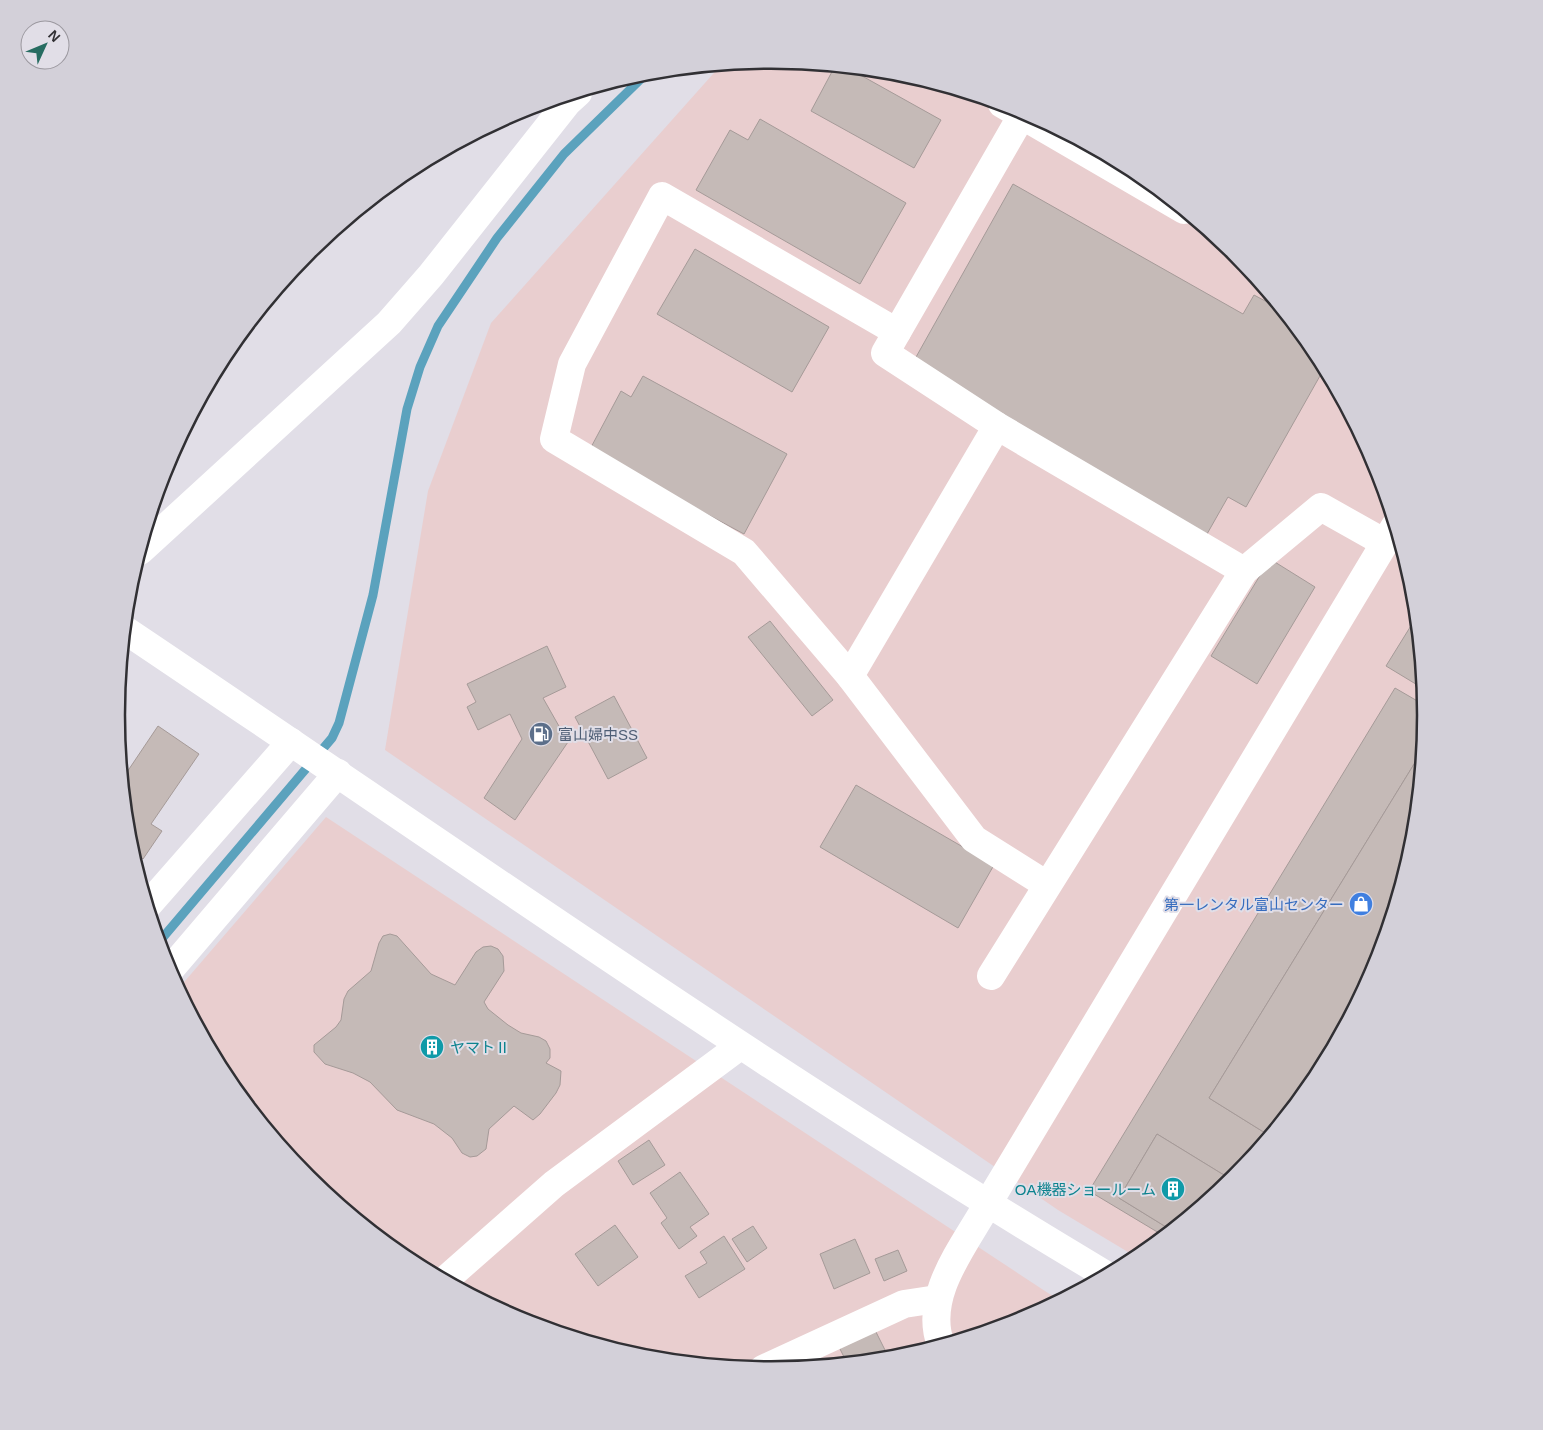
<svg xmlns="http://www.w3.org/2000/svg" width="1543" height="1430" font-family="Helvetica,'Noto Sans JP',sans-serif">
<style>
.industrial{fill:#e9cecf}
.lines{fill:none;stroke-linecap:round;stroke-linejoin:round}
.stream{stroke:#5ba2bd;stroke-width:9}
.building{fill:#c5bab7;stroke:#a59a98}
.minor{stroke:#fff;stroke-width:28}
.labels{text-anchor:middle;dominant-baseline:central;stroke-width:4;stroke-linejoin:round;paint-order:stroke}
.service-label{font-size:15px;fill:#4e5e75;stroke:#e1dee7;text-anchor:start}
.shop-label{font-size:15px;fill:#366cbe;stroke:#e1dee7;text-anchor:end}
.culture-label{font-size:15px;fill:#0d838f;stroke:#e1dee7;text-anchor:start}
.rim{fill:none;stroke:#313034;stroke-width:2.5}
</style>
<rect width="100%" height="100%" fill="#e1dee7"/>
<g class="industrial">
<polygon points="772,60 900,73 1022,110 1136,171 1235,252 1316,351 1377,465 1414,587 1426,715 1414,843 1377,966 1316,1079 1234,1178 1138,1258 1058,1210 385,750 428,491 491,323 721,65"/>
<polygon points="326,817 1048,1293 1060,1300 1022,1320 899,1357 771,1370 643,1357 521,1320 407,1259 308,1178 227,1079 179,988"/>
</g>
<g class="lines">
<polyline class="stream" points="159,942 332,738 339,723 373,595 407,409 420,367 438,326 497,238 564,154 648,72"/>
</g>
<g class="building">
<polygon points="835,66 846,67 941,120 914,168 811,111"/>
<polygon points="760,119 906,203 860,284 696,190 730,130 748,140"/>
<polygon points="1013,184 1243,314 1254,295 1284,311 1316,351 1325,367 1246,507 1228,497 1207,534 911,366"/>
<polygon points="695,249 829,327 792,392 657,314"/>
<polygon points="1246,266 1257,279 1244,271"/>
<polygon points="643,376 787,454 744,534 589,451 621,391 631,397"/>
<polygon points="1270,559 1315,587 1257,684 1211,656"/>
<polygon points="1417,616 1424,689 1386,666"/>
<polygon points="770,621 833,700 812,716 748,637"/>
<polygon points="547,646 566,687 543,698 568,742 515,820 484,798 522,739 510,714 478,730 467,707 476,702 467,684"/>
<polygon points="1395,688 1426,706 1422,758 1419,756 1209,1098 1270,1136 1232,1180 1157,1134 1119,1198 1171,1230 1164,1236 1089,1191"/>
<polygon points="614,696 647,758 608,779 575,717"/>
<polygon points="158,726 199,754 151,824 162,831 143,859 132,851 129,843 123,778"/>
<polygon points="1419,756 1422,758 1414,843 1377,966 1316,1079 1270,1136 1209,1098"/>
<polygon points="856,785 994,865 958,928 820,847"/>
<polygon points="390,934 397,936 431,974 455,985 476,952 483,947 491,946 498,949 503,956 504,971 484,1002 488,1009 508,1025 521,1033 539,1037 546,1041 550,1049 550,1058 546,1063 561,1071 560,1085 556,1093 540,1114 533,1120 514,1106 489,1129 486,1149 477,1156 470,1157 462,1153 452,1138 434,1124 397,1110 370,1082 353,1073 325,1064 314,1052 314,1045 336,1027 341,1020 344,999 348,991 371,971 379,943 383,936"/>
<polygon points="1157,1134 1232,1180 1171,1230 1119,1198"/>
<polygon points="649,1140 665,1165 633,1185 618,1161"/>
<polygon points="680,1172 709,1214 690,1227 697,1236 679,1249 661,1223 667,1218 650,1193"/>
<polygon points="615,1225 638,1257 598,1286 575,1254"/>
<polygon points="753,1226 767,1248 747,1262 732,1239"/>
<polygon points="724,1236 745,1269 699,1298 685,1276 707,1263 700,1252"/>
<polygon points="855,1239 870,1273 834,1289 820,1254"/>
<polygon points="898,1250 907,1271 884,1281 875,1259"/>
<polygon points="875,1330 889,1358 847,1363 839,1347"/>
</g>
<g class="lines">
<g class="minor">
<polyline points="1002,104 1184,210"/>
<polyline points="1022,115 885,353 997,426 1244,571"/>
<polyline points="897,332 662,196 572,364 554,439 744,552 850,676 974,839 1047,885"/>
<polyline points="140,551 389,323 431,275 567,103 578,93"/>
<path d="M 125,630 C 450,848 770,1075 1106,1275"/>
<polyline points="850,676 997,426"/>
<polyline points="148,905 291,742"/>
<polyline points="169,971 338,773"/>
<polyline points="991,976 1244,571 1321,507 1385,543"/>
<polyline points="445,1280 554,1184 740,1046"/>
<path d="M 941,1345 C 922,1296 965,1245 987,1205 L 1395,526"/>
<polyline points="763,1369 904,1304 937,1299"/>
</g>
</g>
<defs>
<g id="fuel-disc" transform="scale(1.25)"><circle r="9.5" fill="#5c6f8a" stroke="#e1dee7"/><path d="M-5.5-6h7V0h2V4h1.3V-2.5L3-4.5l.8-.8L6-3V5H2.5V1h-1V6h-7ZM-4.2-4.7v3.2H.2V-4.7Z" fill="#fff"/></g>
<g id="shop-disc" transform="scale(1.25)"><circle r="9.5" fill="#3f7fe0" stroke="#e1dee7"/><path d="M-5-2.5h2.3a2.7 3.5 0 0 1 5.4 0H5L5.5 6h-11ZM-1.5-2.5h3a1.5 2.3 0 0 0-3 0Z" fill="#fff"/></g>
<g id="building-disc" transform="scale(1.25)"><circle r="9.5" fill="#0f9aa8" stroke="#e1dee7"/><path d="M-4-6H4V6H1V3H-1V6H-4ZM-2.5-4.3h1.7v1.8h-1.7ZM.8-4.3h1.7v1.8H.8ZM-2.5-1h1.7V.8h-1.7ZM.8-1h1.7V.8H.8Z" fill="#fff"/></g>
</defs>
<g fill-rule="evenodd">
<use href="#fuel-disc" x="541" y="734"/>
<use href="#shop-disc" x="1361" y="904"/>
<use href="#building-disc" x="432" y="1047"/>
<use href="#building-disc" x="1173" y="1189"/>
</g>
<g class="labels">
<g class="service-label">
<text x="558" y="734">富山婦中SS</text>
</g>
<g class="shop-label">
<text x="1344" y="904">第一レンタル富山センター</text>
</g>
<g class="culture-label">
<text x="450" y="1047">ヤマトⅡ</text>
<text x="1156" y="1189" text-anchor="end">OA機器ショールーム</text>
</g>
</g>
<path d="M0 0H1543V1430H0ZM125 715a646 646 0 1 1 1292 0a646 646 0 1 1-1292 0Z" fill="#d3d0d9" fill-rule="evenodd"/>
<path class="rim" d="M125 715a646 646 0 1 1 1292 0a646 646 0 1 1-1292 0Z"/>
<g transform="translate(45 45) rotate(46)"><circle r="24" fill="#e1dee7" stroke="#9b989f"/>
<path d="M0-4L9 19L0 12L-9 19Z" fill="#266c61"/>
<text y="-8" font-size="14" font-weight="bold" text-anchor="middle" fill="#313034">N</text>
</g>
</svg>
